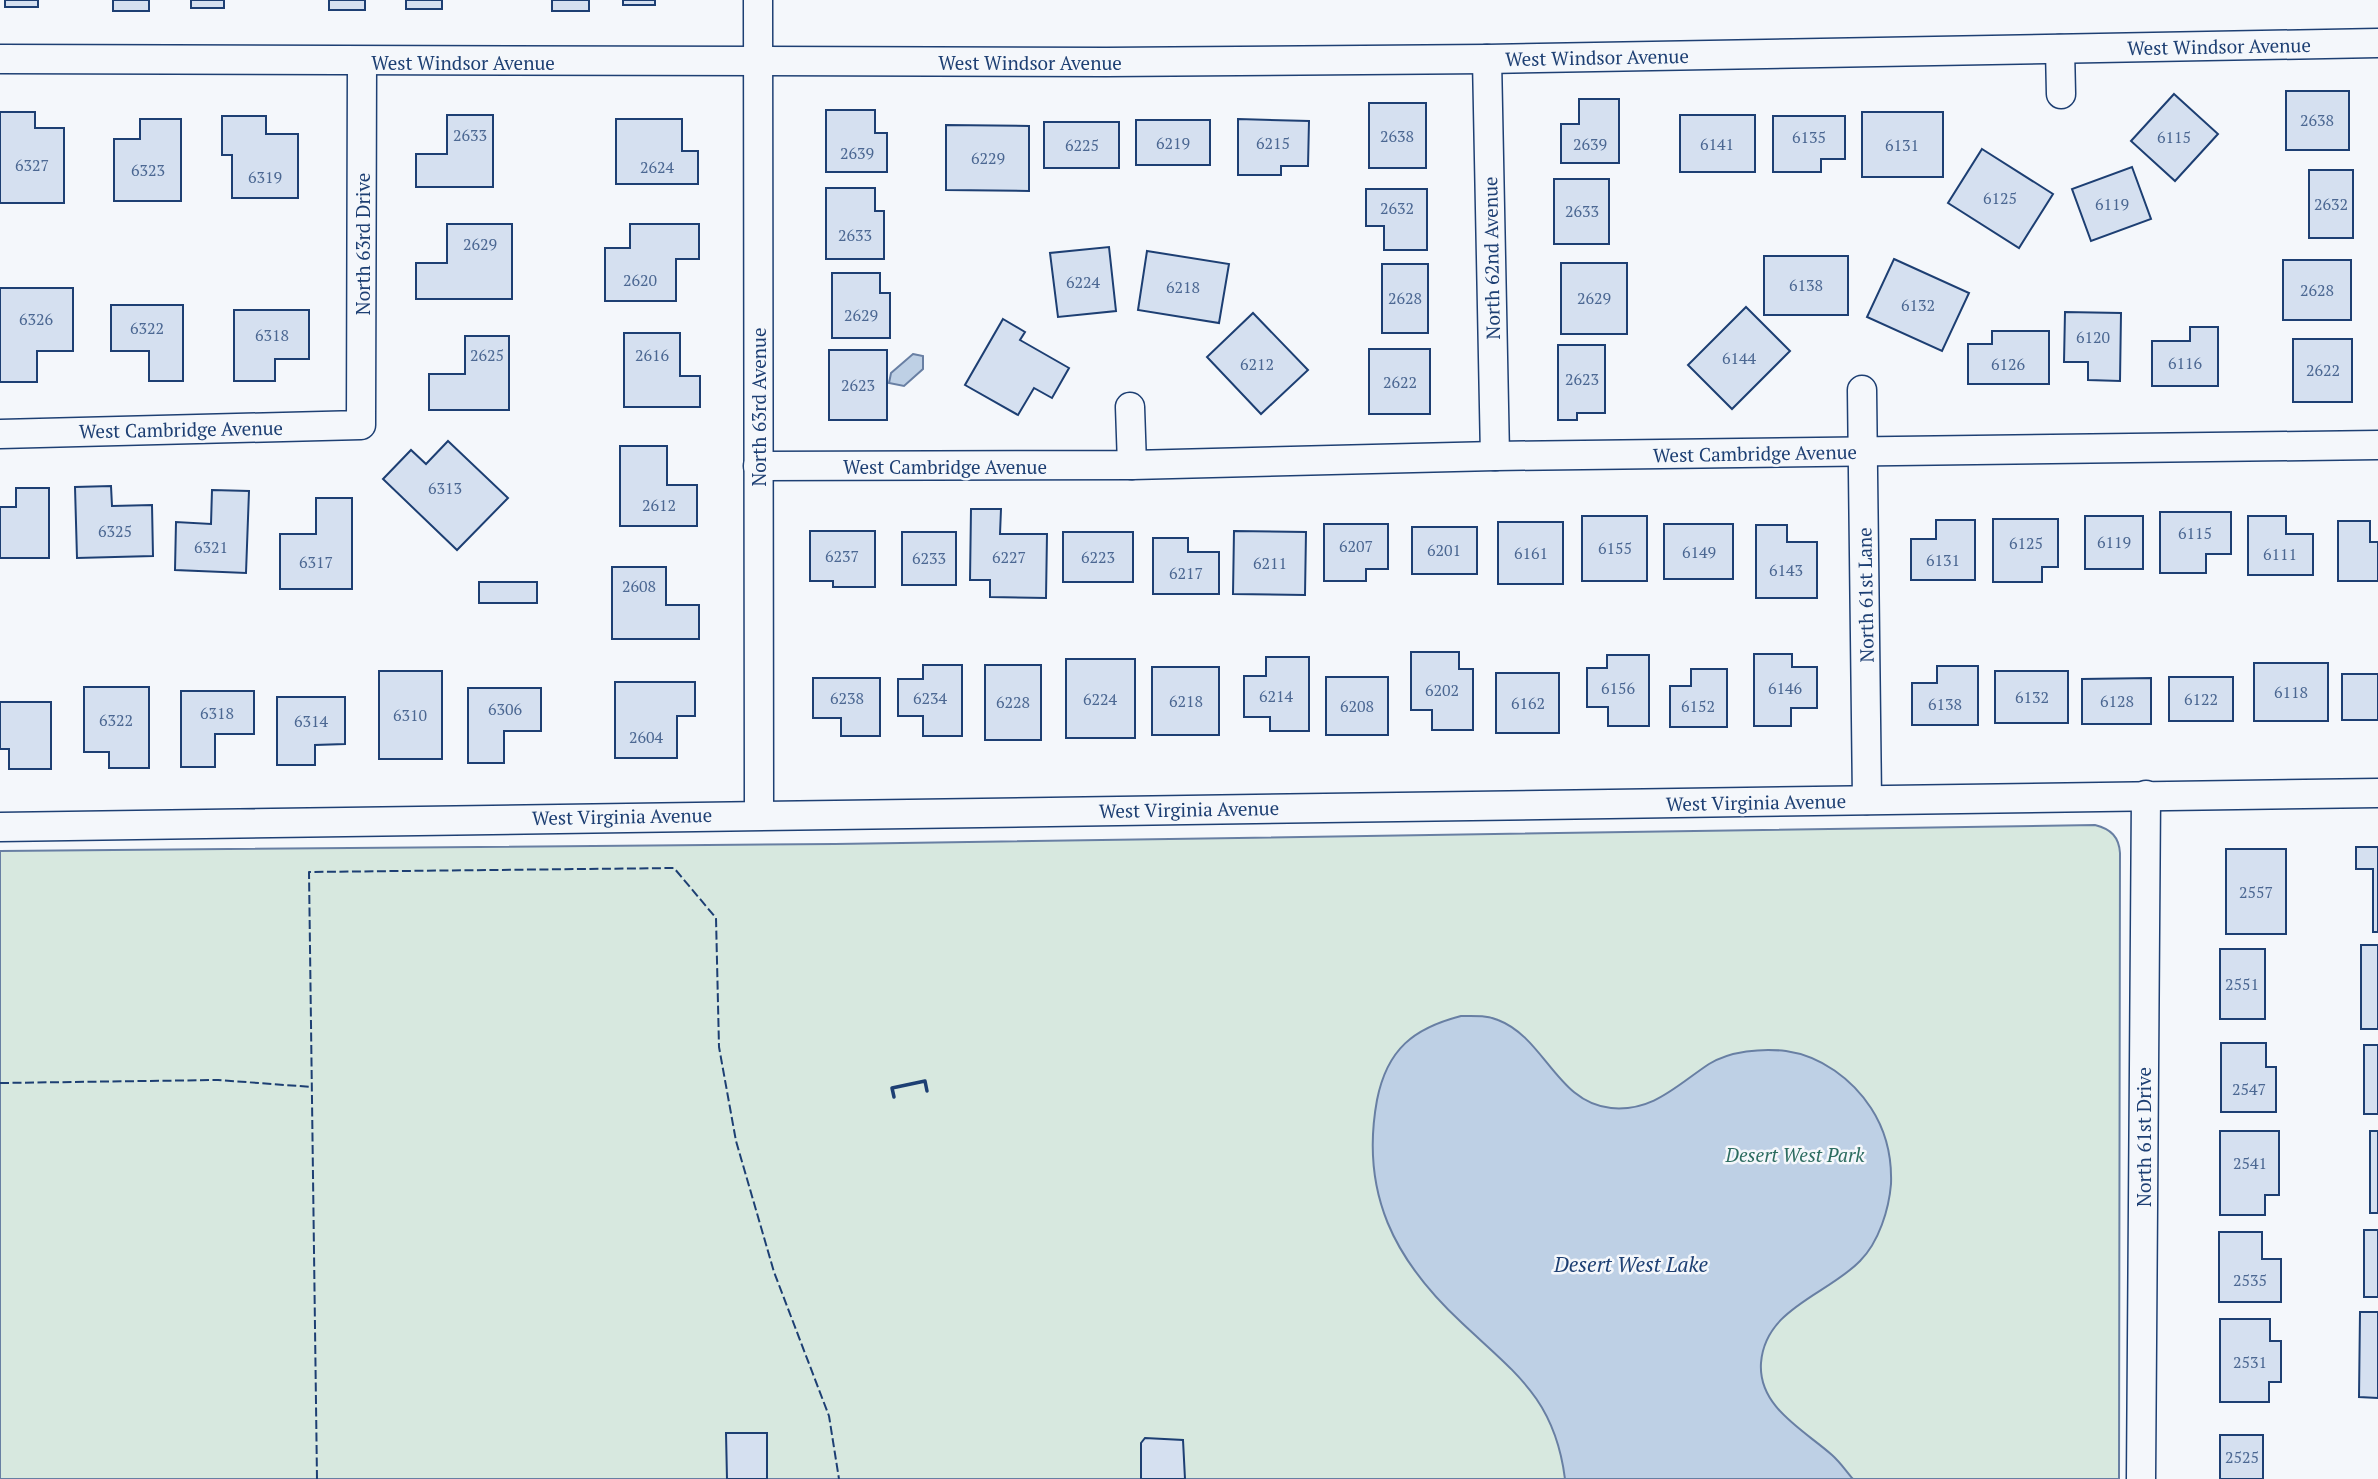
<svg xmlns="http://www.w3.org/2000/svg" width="2378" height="1479" font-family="'PT Serif',serif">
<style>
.green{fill:#d7e8df;stroke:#687fa3;stroke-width:2}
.water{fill:#bed0e5;stroke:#687fa3;stroke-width:2}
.building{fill:#d5e0f0;stroke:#1d3f73;stroke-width:2}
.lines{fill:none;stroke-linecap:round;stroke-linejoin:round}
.minor-casing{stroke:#1d3f73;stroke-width:31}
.minor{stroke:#f4f7fb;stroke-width:28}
.fence{stroke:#1d3f73;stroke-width:2;stroke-dasharray:9 3.5;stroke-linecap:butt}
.wall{stroke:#1d3f73;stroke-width:3.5}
.labels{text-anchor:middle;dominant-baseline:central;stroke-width:5;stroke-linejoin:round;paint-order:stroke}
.number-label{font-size:16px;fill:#4b6792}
.street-label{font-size:19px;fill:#1d3f73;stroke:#f4f7fb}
.park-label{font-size:19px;font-style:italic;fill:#2c6c60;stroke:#f4f7fb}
.water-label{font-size:21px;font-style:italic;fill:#1d3f73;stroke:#f4f7fb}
</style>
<rect width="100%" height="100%" fill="#f4f7fb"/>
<path class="green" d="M 2095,825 C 2111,829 2119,837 2120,853 L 2119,1479 L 0,1479 L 0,851 L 835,844 Z"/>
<g class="water">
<polygon points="913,354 923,356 923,369 904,386 889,383 891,373"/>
<path d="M 1461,1016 C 1473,1016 1486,1015 1498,1020 C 1545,1038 1557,1103 1611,1108 C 1653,1112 1677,1085 1709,1064 C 1730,1051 1762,1048 1786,1051 C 1821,1056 1852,1079 1871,1108 C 1886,1131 1892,1157 1891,1184 C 1889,1209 1879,1242 1860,1261 C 1827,1295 1765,1308 1761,1363 C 1758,1407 1804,1430 1832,1455 C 1840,1462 1846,1471 1853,1479 L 1565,1479 C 1555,1399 1515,1373 1462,1323 C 1394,1260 1360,1193 1377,1100 C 1387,1049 1414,1028 1461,1016 Z"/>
</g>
<g class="building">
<rect x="5" y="0" width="33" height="7"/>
<rect x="113" y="0" width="36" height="11"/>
<rect x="191" y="0" width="33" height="8"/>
<rect x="329" y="0" width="36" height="10"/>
<rect x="406" y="0" width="36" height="9"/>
<rect x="552" y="0" width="37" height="11"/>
<rect x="623" y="0" width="32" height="5"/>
<rect x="2286" y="91" width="63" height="59"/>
<polygon points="2174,94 2218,134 2175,181 2131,141"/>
<polygon points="1579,99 1619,99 1619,163 1561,163 1561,124 1579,124"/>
<rect x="1369" y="103" width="57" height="65"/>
<polygon points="826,110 875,110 875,133 887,133 887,172 826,172"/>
<polygon points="0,112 35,112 35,128 64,128 64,203 0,203"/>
<rect x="1862" y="112" width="81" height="65"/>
<polygon points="447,115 493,115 493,187 416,187 416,154 447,154"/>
<rect x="1680" y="115" width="75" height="57"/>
<polygon points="222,116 266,116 266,134 298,134 298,198 232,198 232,155 222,155"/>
<polygon points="1773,116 1845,116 1845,159 1821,159 1821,172 1773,172"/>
<polygon points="140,119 181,119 181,201 114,201 114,139 140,139"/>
<polygon points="616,119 682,119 682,151 698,151 698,184 616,184"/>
<polygon points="1238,119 1309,121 1308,166 1281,166 1281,175 1238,175"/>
<rect x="1136" y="120" width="74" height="45"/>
<rect x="1044" y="122" width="75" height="46"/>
<polygon points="946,125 1029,126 1029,191 946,190"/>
<polygon points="1982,149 2053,194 2019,248 1948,203"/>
<polygon points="2132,167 2151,219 2091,241 2072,189"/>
<rect x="2309" y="170" width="44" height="68"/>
<rect x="1554" y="179" width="55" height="65"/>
<polygon points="826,188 875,188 875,211 884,211 884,259 826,259"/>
<polygon points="1366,189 1427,189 1427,250 1384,250 1384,226 1366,226"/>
<polygon points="447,224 512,224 512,299 416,299 416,263 447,263"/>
<polygon points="630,224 699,224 699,259 676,259 676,301 605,301 605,248 630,248"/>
<polygon points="1109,247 1116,311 1058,317 1050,253"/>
<polygon points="1147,251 1229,264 1219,323 1138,310"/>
<rect x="1764" y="256" width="84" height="59"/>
<polygon points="1894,259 1969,293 1942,351 1867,317"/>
<rect x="2283" y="260" width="68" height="60"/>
<rect x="1561" y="263" width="66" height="71"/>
<rect x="1382" y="264" width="46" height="69"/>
<polygon points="832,273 880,273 880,293 890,293 890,338 832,338"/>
<polygon points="0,288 73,288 73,351 37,351 37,382 0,382"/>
<polygon points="111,305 183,305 183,381 149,381 149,351 111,351"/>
<polygon points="1746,307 1790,351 1732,409 1688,365"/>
<polygon points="234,310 309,310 309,359 275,359 275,381 234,381"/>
<polygon points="2065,312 2121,313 2120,381 2088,380 2088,362 2064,362"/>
<polygon points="1253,313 1308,370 1261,414 1207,357"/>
<polygon points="1003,319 1025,332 1020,340 1069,368 1052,398 1034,388 1018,415 965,385"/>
<polygon points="2190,327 2218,327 2218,386 2152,386 2152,341 2190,341"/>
<polygon points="1992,331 2049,331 2049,384 1968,384 1968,344 1992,344"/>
<polygon points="624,333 680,333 680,376 700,376 700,407 624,407"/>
<polygon points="465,336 509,336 509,410 429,410 429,374 465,374"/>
<rect x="2293" y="339" width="59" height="63"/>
<polygon points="1558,345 1605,345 1605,413 1577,413 1577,420 1558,420"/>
<rect x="1369" y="349" width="61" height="65"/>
<rect x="829" y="350" width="58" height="70"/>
<polygon points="448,441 508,498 457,550 383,479 411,450 426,464"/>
<polygon points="620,446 667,446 667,485 697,485 697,526 620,526"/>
<polygon points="111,486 112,506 152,505 153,556 77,558 75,487"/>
<polygon points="16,488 49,488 49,558 0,558 0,507 16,507"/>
<polygon points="212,490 249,491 246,573 175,570 176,522 211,524"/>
<polygon points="316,498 352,498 352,589 280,589 280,534 316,534"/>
<polygon points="971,509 1001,509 1000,534 1047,534 1046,598 990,597 990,580 970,580"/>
<polygon points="2160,512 2231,512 2231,554 2206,554 2206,573 2160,573"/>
<rect x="1582" y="516" width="65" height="65"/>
<rect x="2085" y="516" width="58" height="53"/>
<polygon points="2248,516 2286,516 2286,534 2313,534 2313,575 2248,575"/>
<polygon points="1993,519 2058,519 2058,567 2042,567 2042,582 1993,582"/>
<polygon points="1936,520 1975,520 1975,580 1911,580 1911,539 1936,539"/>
<polygon points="2338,521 2370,521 2370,542 2378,542 2378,581 2338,581"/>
<rect x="1498" y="522" width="65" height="62"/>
<polygon points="1324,524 1388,524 1388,569 1366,569 1366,581 1324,581"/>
<rect x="1664" y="524" width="69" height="55"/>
<polygon points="1756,525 1787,525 1787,542 1817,542 1817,598 1756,598"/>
<rect x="1412" y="527" width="65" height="47"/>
<polygon points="810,531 875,531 875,587 833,587 833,581 810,581"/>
<polygon points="1234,531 1306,532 1305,595 1233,594"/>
<rect x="902" y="532" width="54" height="53"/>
<rect x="1063" y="532" width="70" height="50"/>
<polygon points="1153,538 1188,538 1188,552 1219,552 1219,594 1153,594"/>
<polygon points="612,567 666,567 666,605 699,605 699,639 612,639"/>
<rect x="479" y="582" width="58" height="21"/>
<polygon points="1411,652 1459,652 1459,669 1473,669 1473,730 1432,730 1432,710 1411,710"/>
<polygon points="1754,654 1792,654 1792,667 1817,667 1817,708 1791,708 1791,726 1754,726"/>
<polygon points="1607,655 1649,655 1649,726 1608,726 1608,707 1587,707 1587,668 1607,668"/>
<polygon points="1266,657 1309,657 1309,731 1270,731 1270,717 1244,717 1244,676 1266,676"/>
<rect x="1066" y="659" width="69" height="79"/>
<rect x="2254" y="663" width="74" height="58"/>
<polygon points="923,665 962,665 962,736 923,736 923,716 898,716 898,679 923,679"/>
<rect x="985" y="665" width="56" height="75"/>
<polygon points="1937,666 1978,666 1978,725 1912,725 1912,683 1937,683"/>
<rect x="1152" y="667" width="67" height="68"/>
<polygon points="1691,669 1727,669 1727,727 1670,727 1670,686 1691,686"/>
<rect x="379" y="671" width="63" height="88"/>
<rect x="1995" y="671" width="73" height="52"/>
<rect x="1496" y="673" width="63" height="60"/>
<rect x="2342" y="674" width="36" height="46"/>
<rect x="1326" y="677" width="62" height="58"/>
<rect x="2169" y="677" width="64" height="44"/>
<polygon points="813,678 880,678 880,736 841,736 841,718 813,718"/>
<polygon points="2151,678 2151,724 2082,724 2082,679"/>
<polygon points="615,682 695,682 695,716 677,716 677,758 615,758"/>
<polygon points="84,687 149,687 149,768 109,768 109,752 84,752"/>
<polygon points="468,688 541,688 541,731 504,731 504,763 468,763"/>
<polygon points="181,691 254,691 254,734 215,734 215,767 181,767"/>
<polygon points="277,697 345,697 345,744 315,745 315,765 277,765"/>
<polygon points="0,702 51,702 51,769 9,769 9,749 0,749"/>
<polygon points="2356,847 2378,847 2378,932 2373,932 2373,869 2356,869"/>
<rect x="2226" y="849" width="60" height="85"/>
<rect x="2361" y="945" width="17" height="84"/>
<rect x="2220" y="949" width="45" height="70"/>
<polygon points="2221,1043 2266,1043 2266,1067 2276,1067 2276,1112 2221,1112"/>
<rect x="2364" y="1045" width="14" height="69"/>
<polygon points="2220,1131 2279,1131 2279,1195 2265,1195 2265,1215 2220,1215"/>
<rect x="2370" y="1131" width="8" height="82"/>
<rect x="2364" y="1230" width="14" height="67"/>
<polygon points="2219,1232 2262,1232 2262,1259 2281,1259 2281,1302 2219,1302"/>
<polygon points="2360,1312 2378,1312 2378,1398 2359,1397"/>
<polygon points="2220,1319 2270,1319 2270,1341 2281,1341 2281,1382 2269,1382 2269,1402 2220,1402"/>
<polygon points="726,1433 767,1433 767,1479 727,1479"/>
<rect x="2220" y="1435" width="43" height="44"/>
<polygon points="1145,1438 1183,1440 1185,1479 1141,1479 1141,1443"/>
</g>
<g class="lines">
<g class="minor-casing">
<g id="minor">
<polyline points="758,0 759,814"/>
<polyline points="2060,49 2061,94"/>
<polyline points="0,59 1106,62 1487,59 2378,43"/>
<polyline points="1487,59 1495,456"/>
<polyline points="1862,390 1867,800"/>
<polyline points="1130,407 1132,465"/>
<polyline points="0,434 361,425 362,62"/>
<polyline points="758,466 1132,465 1495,456 2378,445"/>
<polyline points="0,827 2378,793"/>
<polyline points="2141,1479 2146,795"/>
</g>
</g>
<use href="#minor" class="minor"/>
<g class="fence">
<polyline points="0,1083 218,1080 312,1087"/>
<polyline points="317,1479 309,872 674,868 716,918 719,1047 736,1141 774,1272 829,1416 839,1479"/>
</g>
<polyline class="wall" points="894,1097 892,1088 925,1081 927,1091"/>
</g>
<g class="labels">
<g class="number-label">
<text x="2317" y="120">2638</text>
<text x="470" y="135">2633</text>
<text x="1397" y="136">2638</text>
<text x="1809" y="137">6135</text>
<text x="2174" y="137">6115</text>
<text x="1173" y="143">6219</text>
<text x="1273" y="143">6215</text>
<text x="1590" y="144">2639</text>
<text x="1717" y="144">6141</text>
<text x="1082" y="145">6225</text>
<text x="1902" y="145">6131</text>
<text x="857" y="153">2639</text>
<text x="988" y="158">6229</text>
<text x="32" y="165">6327</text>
<text x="657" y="167">2624</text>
<text x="148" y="170">6323</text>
<text x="265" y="177">6319</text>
<text x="2000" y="198">6125</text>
<text x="2112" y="204">6119</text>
<text x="2331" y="204">2632</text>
<text x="1397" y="208">2632</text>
<text x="1582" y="211">2633</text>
<text x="855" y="235">2633</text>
<text x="480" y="244">2629</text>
<text x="640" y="280">2620</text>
<text x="1083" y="282">6224</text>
<text x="1806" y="285">6138</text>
<text x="1183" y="287">6218</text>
<text x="2317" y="290">2628</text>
<text x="1405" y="298">2628</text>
<text x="1594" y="298">2629</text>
<text x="1918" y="305">6132</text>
<text x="861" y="315">2629</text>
<text x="36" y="319">6326</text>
<text x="147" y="328">6322</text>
<text x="272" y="335">6318</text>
<text x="2093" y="337">6120</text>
<text x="487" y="355">2625</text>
<text x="652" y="355">2616</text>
<text x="1739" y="358">6144</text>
<text x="2185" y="363">6116</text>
<text x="1257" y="364">6212</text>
<text x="2008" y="364">6126</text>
<text x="2323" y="370">2622</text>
<text x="1582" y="379">2623</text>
<text x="1400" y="382">2622</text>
<text x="858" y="385">2623</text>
<text x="445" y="488">6313</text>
<text x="659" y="505">2612</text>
<text x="115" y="531">6325</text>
<text x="2195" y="533">6115</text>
<text x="2114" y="542">6119</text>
<text x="2026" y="543">6125</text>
<text x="1356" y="546">6207</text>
<text x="211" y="547">6321</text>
<text x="1615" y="548">6155</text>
<text x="1444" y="550">6201</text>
<text x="1699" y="552">6149</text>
<text x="1531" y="553">6161</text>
<text x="2280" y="554">6111</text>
<text x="842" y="556">6237</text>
<text x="1009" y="557">6227</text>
<text x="1098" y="557">6223</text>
<text x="929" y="558">6233</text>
<text x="1943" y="560">6131</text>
<text x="316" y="562">6317</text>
<text x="1270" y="563">6211</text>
<text x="1786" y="570">6143</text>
<text x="1186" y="573">6217</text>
<text x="639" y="586">2608</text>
<text x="1618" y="688">6156</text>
<text x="1785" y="688">6146</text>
<text x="1442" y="690">6202</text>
<text x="2291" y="692">6118</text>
<text x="1276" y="696">6214</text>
<text x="2032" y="697">6132</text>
<text x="847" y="698">6238</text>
<text x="930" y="698">6234</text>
<text x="1100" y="699">6224</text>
<text x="2201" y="699">6122</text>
<text x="1186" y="701">6218</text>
<text x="2117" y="701">6128</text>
<text x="1013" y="702">6228</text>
<text x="1528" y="703">6162</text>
<text x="1945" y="704">6138</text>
<text x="1357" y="706">6208</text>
<text x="1698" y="706">6152</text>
<text x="505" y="709">6306</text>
<text x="217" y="713">6318</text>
<text x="410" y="715">6310</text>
<text x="116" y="720">6322</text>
<text x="311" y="721">6314</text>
<text x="646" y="737">2604</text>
<text x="2256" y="892">2557</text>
<text x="2242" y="984">2551</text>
<text x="2249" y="1089">2547</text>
<text x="2250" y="1163">2541</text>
<text x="2250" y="1280">2535</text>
<text x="2250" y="1362">2531</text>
<text x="2242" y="1457">2525</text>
</g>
<g class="street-label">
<text transform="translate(2219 46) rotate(-1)">West Windsor Avenue</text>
<text transform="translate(1597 57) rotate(-1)">West Windsor Avenue</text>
<text x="463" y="62">West Windsor Avenue</text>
<text x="1030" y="62">West Windsor Avenue</text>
<text transform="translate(362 244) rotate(-90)">North 63rd Drive</text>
<text transform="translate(1491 258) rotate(-91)">North 62nd Avenue</text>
<text transform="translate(758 407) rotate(-90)">North 63rd Avenue</text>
<text transform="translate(181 429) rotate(-1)">West Cambridge Avenue</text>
<text transform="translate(1755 453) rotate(-1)">West Cambridge Avenue</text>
<text x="945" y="466">West Cambridge Avenue</text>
<text transform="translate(1865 595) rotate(-91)">North 61st Lane</text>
<text transform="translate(1756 802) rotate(-1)">West Virginia Avenue</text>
<text transform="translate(1189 809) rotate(-1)">West Virginia Avenue</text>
<text transform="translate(622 816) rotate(-1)">West Virginia Avenue</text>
<text transform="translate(2143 1137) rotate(-90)">North 61st Drive</text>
</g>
<g class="park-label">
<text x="1795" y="1154">Desert West Park</text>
</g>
<g class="water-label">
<text x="1631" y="1264">Desert West Lake</text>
</g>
</g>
</svg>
